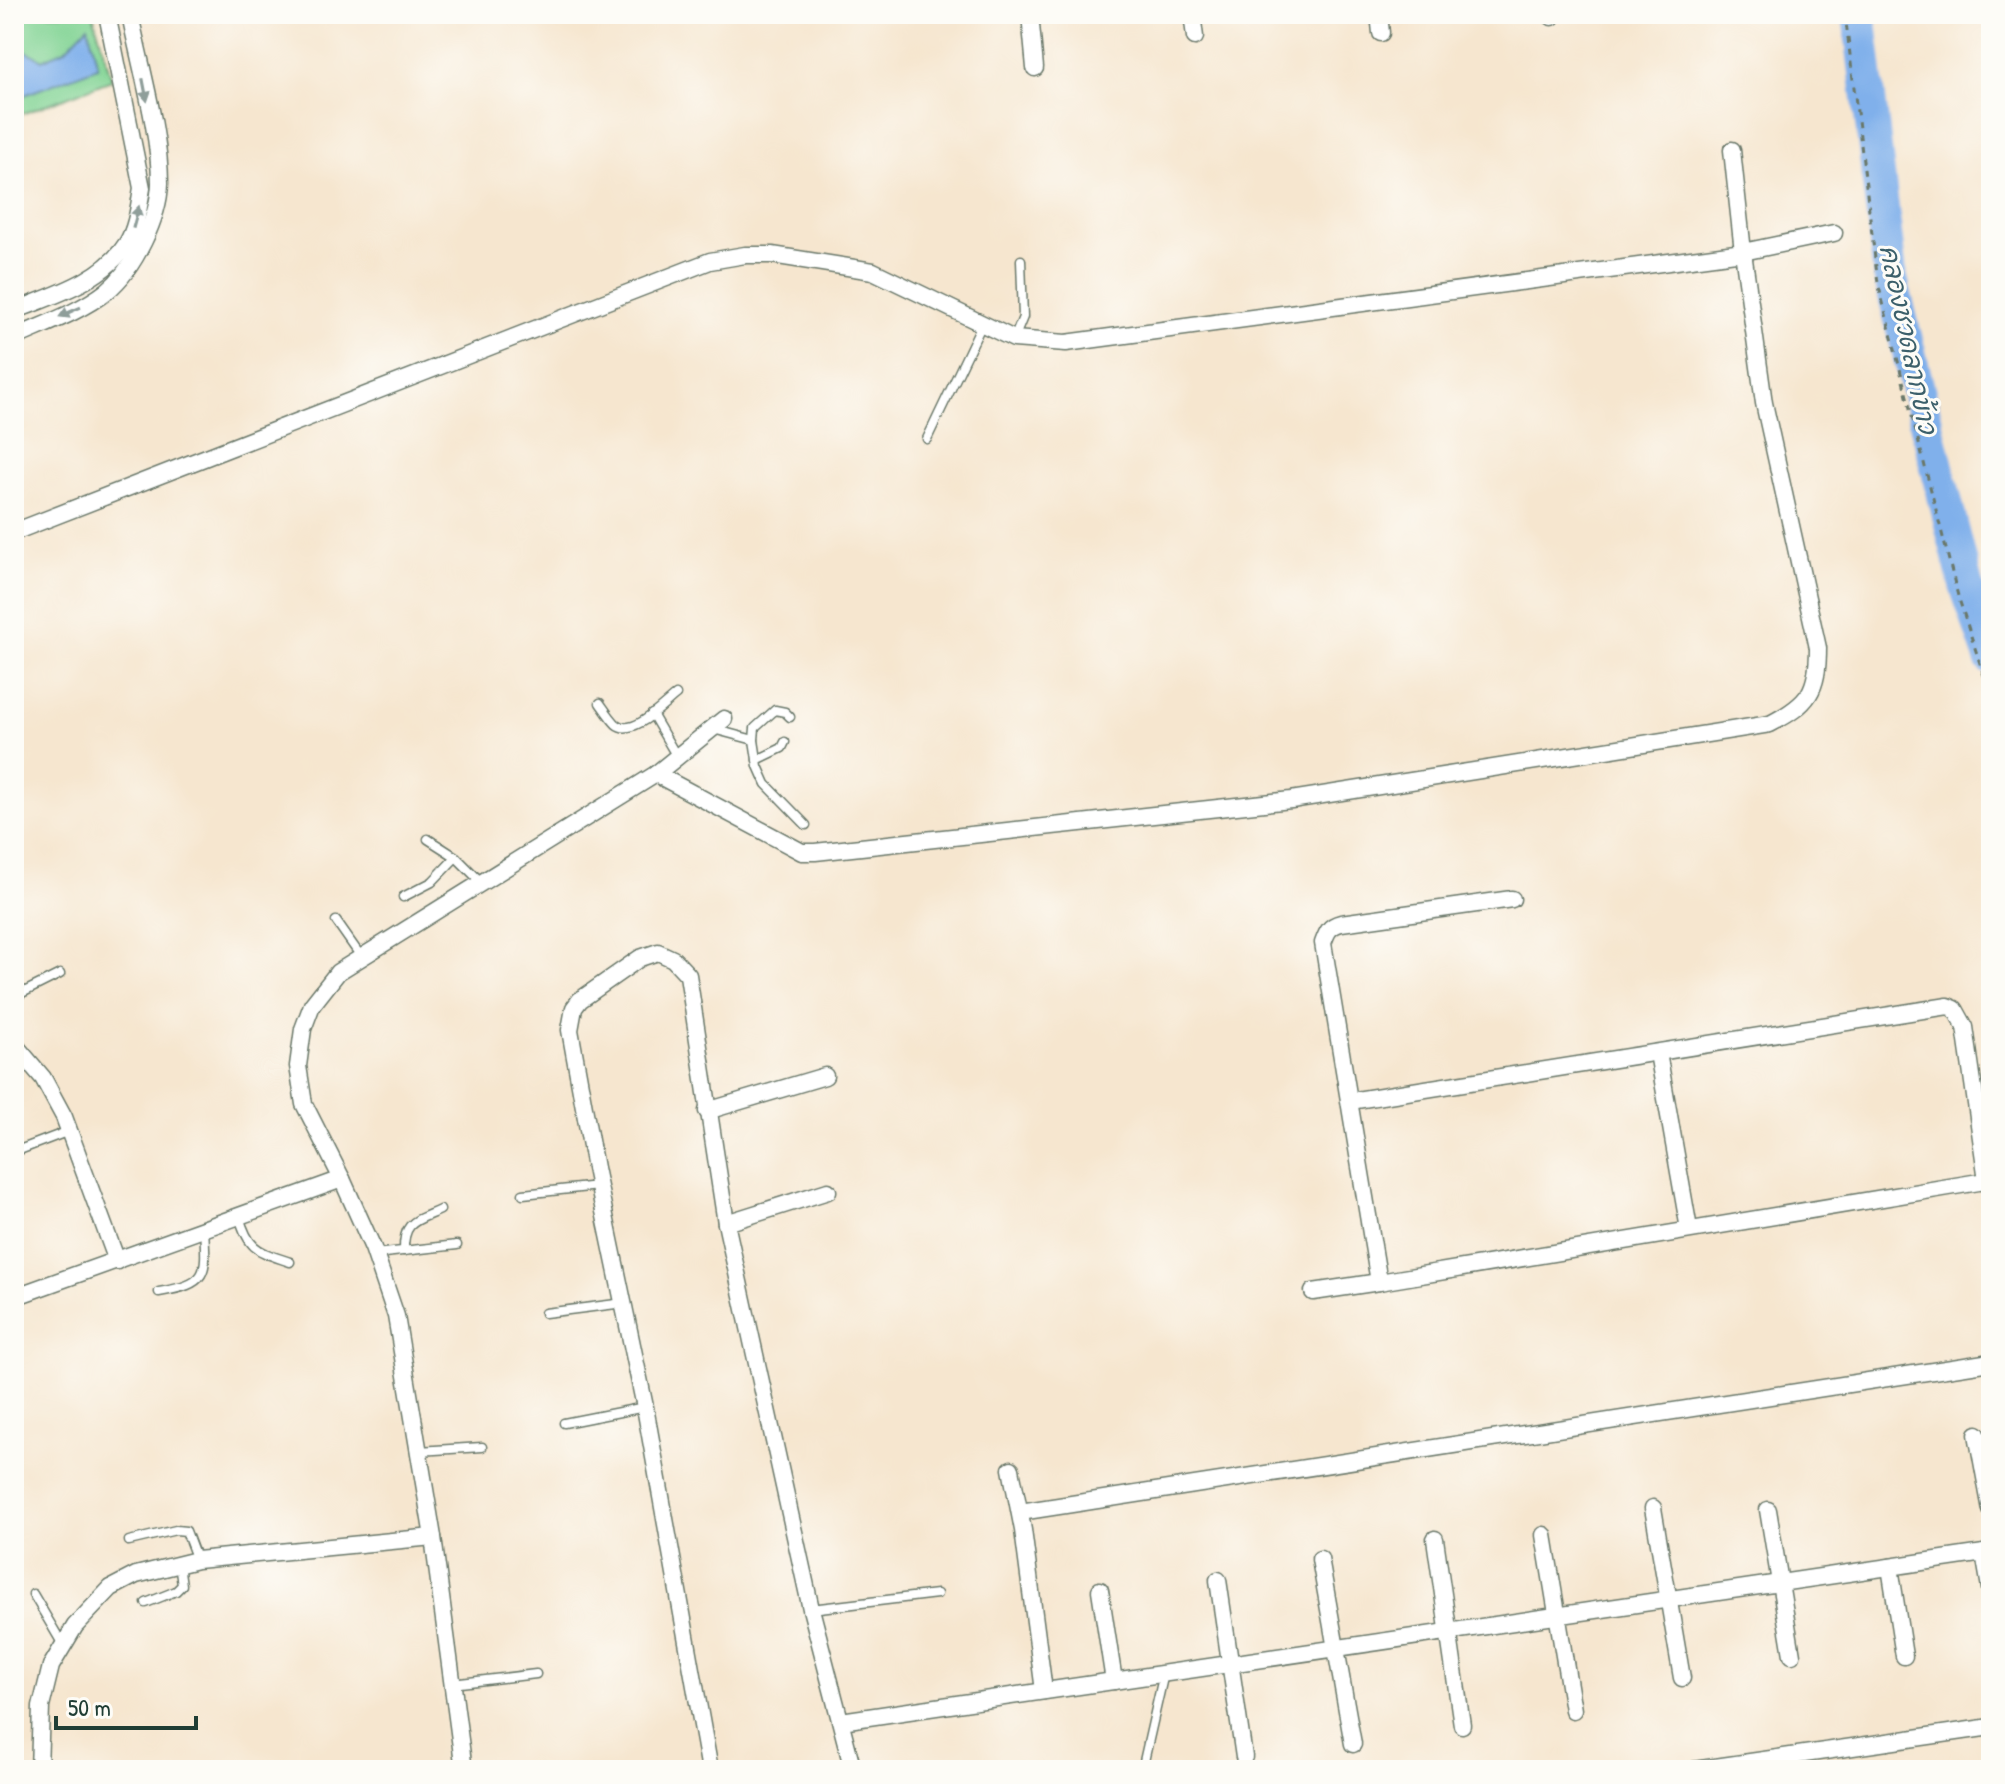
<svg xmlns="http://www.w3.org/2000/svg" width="2005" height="1784" font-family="'Patrick Hand','Playpen Sans Thai',sans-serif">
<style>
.green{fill:#83d495;stroke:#518864;stroke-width:2}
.water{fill:#80b0eb;stroke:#507690;stroke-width:2}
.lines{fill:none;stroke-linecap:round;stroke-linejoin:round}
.river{stroke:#80b0eb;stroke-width:34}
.lane-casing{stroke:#6a786a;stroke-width:11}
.street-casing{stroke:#6a786a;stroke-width:19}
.path{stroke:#6a786a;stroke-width:3;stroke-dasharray:6 6;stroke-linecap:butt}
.lane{stroke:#fff;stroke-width:8}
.street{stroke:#fff;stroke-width:16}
.oneway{fill:#8f9e9a}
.labels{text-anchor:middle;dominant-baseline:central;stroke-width:6;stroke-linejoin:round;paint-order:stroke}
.water-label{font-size:26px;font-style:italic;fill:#3c606b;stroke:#fdfcf7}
</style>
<rect width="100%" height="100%" fill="#fdfcf7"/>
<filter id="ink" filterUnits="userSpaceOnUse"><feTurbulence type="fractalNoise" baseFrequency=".0125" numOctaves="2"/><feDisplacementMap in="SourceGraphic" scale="16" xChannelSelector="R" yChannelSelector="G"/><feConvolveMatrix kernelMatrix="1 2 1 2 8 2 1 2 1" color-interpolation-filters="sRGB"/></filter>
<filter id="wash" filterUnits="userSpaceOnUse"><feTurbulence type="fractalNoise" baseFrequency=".006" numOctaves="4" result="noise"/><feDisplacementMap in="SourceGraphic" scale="32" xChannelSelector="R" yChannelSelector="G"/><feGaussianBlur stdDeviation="1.8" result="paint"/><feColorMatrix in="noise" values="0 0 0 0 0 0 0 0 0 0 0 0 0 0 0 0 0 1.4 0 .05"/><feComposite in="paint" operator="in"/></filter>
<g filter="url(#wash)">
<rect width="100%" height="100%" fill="#f6e6cf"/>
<polygon class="green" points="14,14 93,14 112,80 14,117"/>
<polygon class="water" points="88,26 98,67 14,99 14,44 42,60 65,50"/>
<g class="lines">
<polyline class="river" points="1859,14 1890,275 1966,585 1991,658"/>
</g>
</g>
<g filter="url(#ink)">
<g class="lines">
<g class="lane-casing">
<g id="lane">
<polyline points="1014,339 1023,317 1021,260"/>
<polyline points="927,439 982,324"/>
<path d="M 600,703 C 605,710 610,718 616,724 C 632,738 663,705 676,695"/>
<polyline points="652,714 677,757"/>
<polyline points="790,717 785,712 775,710 755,728 754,740 758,766 766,784 806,825"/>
<polyline points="713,729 754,740"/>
<polyline points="757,760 782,748 785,742"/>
<polyline points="428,839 456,857 482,883"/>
<polyline points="403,897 432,882 456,857"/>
<polyline points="336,921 362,958"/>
<polyline points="14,997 60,974"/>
<polyline points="14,1152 69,1131"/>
<polyline points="523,1194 598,1186"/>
<path d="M 239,1216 C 249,1251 258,1251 290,1262"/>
<path d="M 404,1251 C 403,1221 416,1221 440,1210"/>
<polyline points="375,1254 457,1245"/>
<path d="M 159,1292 C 208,1284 207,1275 204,1229"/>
<polyline points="545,1313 624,1303"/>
<polyline points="564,1423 645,1407"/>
<polyline points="419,1451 482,1447"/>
<polyline points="129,1541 176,1530 186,1531 197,1560"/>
<polyline points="33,1594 63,1645"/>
<polyline points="146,1603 176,1591 182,1585 179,1564"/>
<polyline points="811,1609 937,1594"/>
<polyline points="452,1684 536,1674"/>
<polyline points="14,1767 24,1770"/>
<polyline points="1142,1770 1164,1673"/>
</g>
</g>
<g class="street-casing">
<g id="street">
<polyline points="1030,14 1035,68"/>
<polyline points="1192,14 1195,37"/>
<polyline points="1379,14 1381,33"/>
<polyline points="1552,14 1552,17"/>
<path d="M 14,311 C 54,295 103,281 127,243 C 137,227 139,205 142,188 L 107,14"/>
<path d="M 14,338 C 45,324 80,312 107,291 C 134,269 159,218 160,183 C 160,133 140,65 130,14"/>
<polyline points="14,532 710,261 745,255 772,255 873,271 1014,339 1066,343 1743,252 1834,233"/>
<path d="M 656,774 L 802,852 L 815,852 L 1291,800 L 1770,724 C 1809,704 1818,691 1818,648 L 1764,403 L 1743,252 L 1732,150"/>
<path d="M 1512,899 L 1341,923 C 1329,926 1327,932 1323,943 L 1379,1282 L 1991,1180"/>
<polyline points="14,1044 43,1078 64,1117 117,1261"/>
<polyline points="1658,1053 1689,1229"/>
<polyline points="1350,1101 1948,1006 1955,1009 1965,1027 1987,1180"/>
<polyline points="707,1111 825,1076"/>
<polyline points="726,1223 828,1191"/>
<polyline points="1313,1292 1379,1282"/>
<polyline points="14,1297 342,1179"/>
<polyline points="1977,1434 1991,1510"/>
<polyline points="1011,1469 1023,1530 1044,1691"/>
<polyline points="1653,1508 1682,1678"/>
<polyline points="1768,1510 1792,1655"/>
<polyline points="1020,1512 1991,1362"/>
<polyline points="1544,1535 1573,1710"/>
<polyline points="1435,1539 1462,1725"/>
<polyline points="1984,1553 1991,1594"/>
<polyline points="1320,1559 1353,1744"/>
<polyline points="1890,1567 1904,1656"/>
<polyline points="1218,1580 1244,1757"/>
<polyline points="1100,1590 1114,1681"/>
<polyline points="841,1721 1991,1552"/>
<polyline points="39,1770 41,1707 51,1666 75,1626 111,1588 136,1575 197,1560 433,1537"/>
<polyline points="464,1770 433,1537 396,1316 373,1248 342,1179 304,1104 298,1066 303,1029 312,1005 338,972 656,774 724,719"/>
<polyline points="710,1770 645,1407 595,1168 570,1030 574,1008 580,1000 640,958 658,952 673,959 688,975 726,1223 811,1609 853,1770"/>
<polyline points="1694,1770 1991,1727"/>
</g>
</g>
<polyline class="path" points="1845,14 1878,283 1958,596 1991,697"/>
<use href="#lane" class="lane"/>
<use href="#street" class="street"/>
</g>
<defs><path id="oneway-solid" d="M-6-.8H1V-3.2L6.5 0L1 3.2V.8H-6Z" transform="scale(2)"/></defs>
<g class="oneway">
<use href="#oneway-solid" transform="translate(145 90) rotate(79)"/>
<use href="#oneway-solid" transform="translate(136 217) rotate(-75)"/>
<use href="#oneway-solid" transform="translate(70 312) rotate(156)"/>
</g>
</g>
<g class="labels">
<g class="water-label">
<text transform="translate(1909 339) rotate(78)">คลองชวดลากข้าว</text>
</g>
</g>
<rect width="2005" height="1784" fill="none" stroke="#fdfcf7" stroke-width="48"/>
<path d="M56 1716v12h140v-12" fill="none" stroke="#1f3d34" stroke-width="4"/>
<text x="68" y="1716" font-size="24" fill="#1f3d34" stroke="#fdfcf7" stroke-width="6" paint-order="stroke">50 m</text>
</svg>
